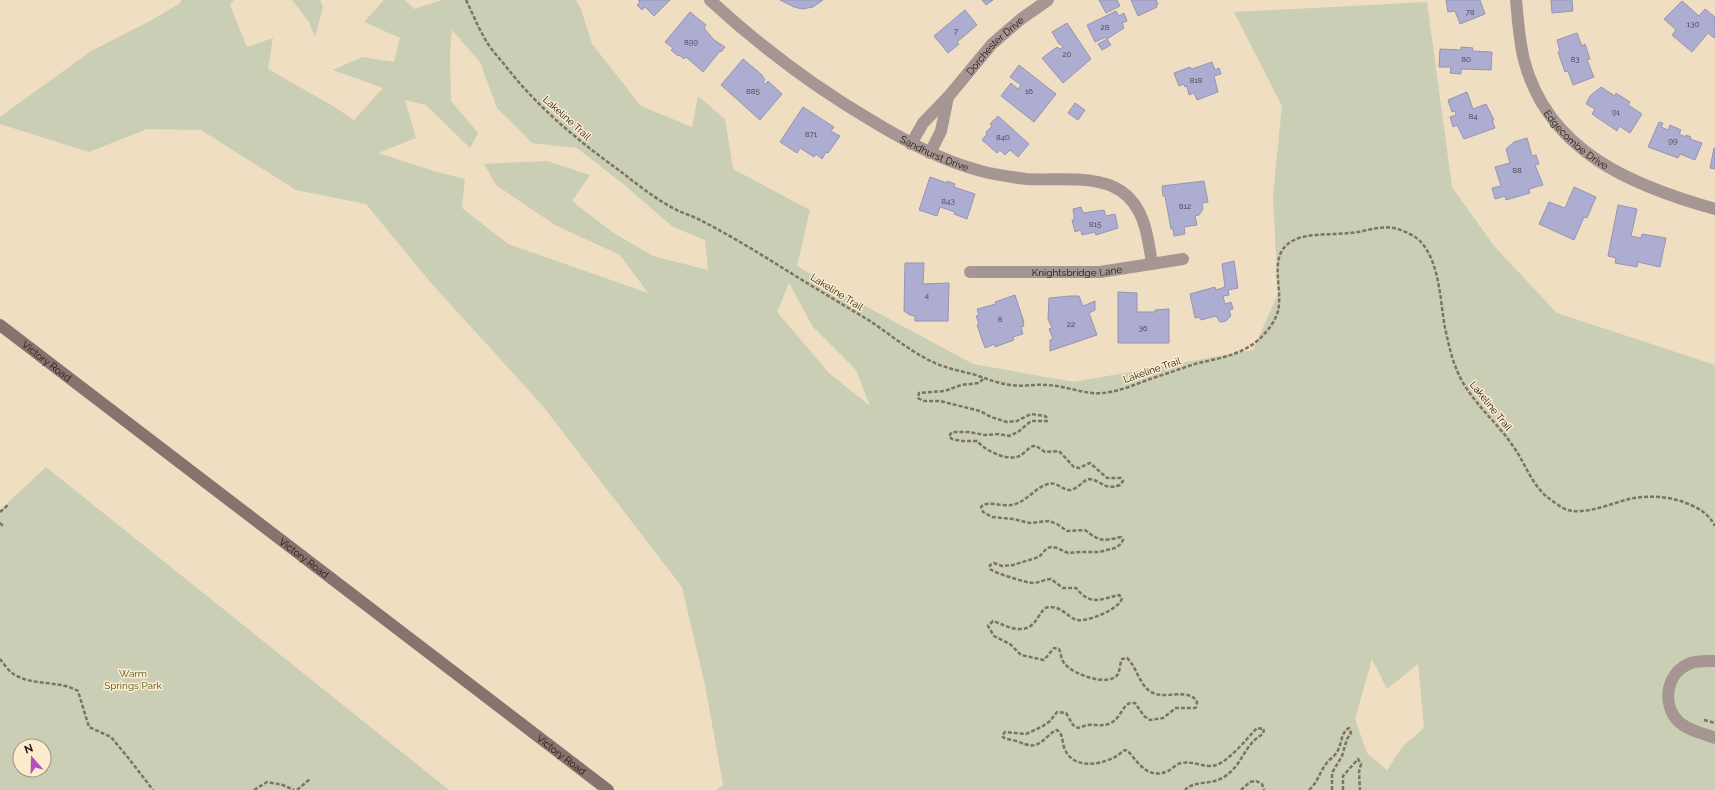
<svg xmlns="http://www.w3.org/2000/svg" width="1715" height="790" font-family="Raleway,sans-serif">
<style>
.green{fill:#c9ceb5;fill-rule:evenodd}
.building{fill:#adacd1;stroke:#9695b2}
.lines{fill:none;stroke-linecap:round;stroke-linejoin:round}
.path{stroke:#7e735f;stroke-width:2.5;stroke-dasharray:4 2;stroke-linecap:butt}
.street{stroke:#a69693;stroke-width:12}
.secondary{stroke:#88726e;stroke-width:12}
.labels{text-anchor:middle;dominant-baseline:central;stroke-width:3;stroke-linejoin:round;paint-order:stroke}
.number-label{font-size:8px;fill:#413c3d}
.street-label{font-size:10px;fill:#1d170c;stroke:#fdebce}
.park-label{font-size:10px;fill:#505a1e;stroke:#fdebce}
</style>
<rect width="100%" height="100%" fill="#efdec1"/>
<g class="green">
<path d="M 181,0 L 234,0 L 230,5 L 247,47 L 273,38 L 268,69 L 333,106 L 354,120 L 383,88 L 333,70 L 362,57 L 394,62 L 400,38 L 364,22 L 384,0 L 405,0 L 414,9 L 442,0 L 576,0 L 581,9 L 592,44 L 641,106 L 692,127 L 698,96 L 725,119 L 733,169 L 810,210 L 797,266 L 854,300 L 973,364 L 1074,382 L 1253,350 L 1278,294 L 1273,196 L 1282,106 L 1234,12 L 1427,2 L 1452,187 L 1494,246 L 1557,313 L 1715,365 L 1715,790 L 716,790 L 723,785 L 705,685 L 682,587 L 542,405 L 431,283 L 366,204 L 296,190 L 201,130 L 147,129 L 89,152 L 0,124 L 0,117 L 91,51 L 152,20 L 180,3 ZM 452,30 L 480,62 L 497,108 L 532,143 L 577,148 L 622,183 L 673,227 L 705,240 L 708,270 L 653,256 L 612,232 L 572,201 L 590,175 L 547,161 L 484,164 L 496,185 L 555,225 L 620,255 L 648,293 L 508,244 L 462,208 L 465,179 L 437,172 L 378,153 L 416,138 L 405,100 L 426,105 L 470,148 L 478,133 L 451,101 L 450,53 ZM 789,283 L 813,327 L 856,370 L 870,406 L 829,373 L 777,312 ZM 1372,659 L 1387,689 L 1418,664 L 1424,728 L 1403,746 L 1387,770 L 1367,753 L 1355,719 Z"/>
<polygon points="292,0 320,0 323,7 315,37 309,22"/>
<path d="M 46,467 L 449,790 L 0,790 L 0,510 ZM 20,746 L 44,746 L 44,770 L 20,770 Z"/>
</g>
<g class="building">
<polygon points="638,0 670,0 654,16 645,7 642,10 637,5 640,2"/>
<polygon points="780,0 823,0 813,7 802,9 794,7"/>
<polygon points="982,0 993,0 986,5"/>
<polygon points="1099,0 1117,0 1120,6 1106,13"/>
<polygon points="1131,0 1156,0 1158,4 1156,5 1157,7 1138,16"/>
<polygon points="1446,0 1480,0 1485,14 1460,24 1455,11 1448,12"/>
<polygon points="1551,0 1572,0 1573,11 1552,13"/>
<polygon points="1682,1 1699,16 1705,9 1715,17 1715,37 1714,38 1708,33 1692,52 1672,35 1676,30 1664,19"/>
<polygon points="965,10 977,25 957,42 959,44 948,53 934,36"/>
<polygon points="1116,11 1119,16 1124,13 1127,21 1122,23 1124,28 1107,39 1106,37 1095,42 1087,25"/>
<polygon points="690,12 706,25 704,28 714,40 725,47 721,52 720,51 703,72 686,57 684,59 679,55 678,56 671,50 673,48 665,42"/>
<polygon points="1067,23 1091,59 1063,83 1042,58 1057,47 1060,49 1063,47 1060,44 1059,44 1052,32"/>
<polygon points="1577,33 1582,46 1585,44 1590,59 1587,60 1594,77 1573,85 1568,71 1565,72 1558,52 1560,51 1557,40"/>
<polygon points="1107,39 1111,45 1102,50 1098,44"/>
<polygon points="1461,47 1473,48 1472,51 1492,52 1491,70 1461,69 1461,74 1450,73 1451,67 1439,67 1440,49 1461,50"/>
<polygon points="743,59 761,74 765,80 763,82 766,84 768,81 782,94 760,120 721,85"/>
<polygon points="1212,62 1215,70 1219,68 1221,74 1214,76 1218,92 1197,100 1194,93 1189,95 1187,86 1185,87 1184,84 1179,86 1174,73 1190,67 1192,69"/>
<polygon points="1019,65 1056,94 1034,122 1001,96 1011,83 1018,89 1021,85 1010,77"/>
<polygon points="1601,87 1615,96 1616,93 1630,102 1628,105 1642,114 1630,133 1619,126 1617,131 1592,114 1595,109 1586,104 1590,96"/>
<polygon points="1467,92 1473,109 1486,104 1494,120 1492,120 1495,128 1464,139 1457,125 1453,127 1450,117 1456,115 1455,111 1452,112 1448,100"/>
<polygon points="1075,103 1085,110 1078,120 1068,113"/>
<polygon points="803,107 834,127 831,131 840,136 828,153 826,152 822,159 816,154 814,157 800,148 797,153 780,142"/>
<polygon points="998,116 1029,144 1018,157 1010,150 1005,155 1000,150 997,153 982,140 987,134 986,132 992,126 990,124"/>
<polygon points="1659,122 1663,123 1661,127 1668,130 1670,125 1681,130 1679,134 1686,137 1686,135 1691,137 1690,139 1702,143 1695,160 1680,154 1678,158 1648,147"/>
<polygon points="1527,138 1532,156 1536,155 1539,164 1535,165 1543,185 1529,189 1530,193 1506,200 1505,196 1495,199 1492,188 1501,186 1495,167 1510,163 1506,149 1514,142"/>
<polygon points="1714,148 1715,148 1715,169 1710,168"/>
<polygon points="930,177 947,183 947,181 955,184 954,187 975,194 967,219 954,214 955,212 940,207 937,216 919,210"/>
<polygon points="1204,181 1208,202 1202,203 1203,209 1199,215 1195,216 1197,225 1184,227 1185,234 1174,236 1173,229 1171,229 1165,196 1163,196 1162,186"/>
<polygon points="1574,187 1596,197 1587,218 1584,217 1574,240 1539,224 1549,202 1565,208"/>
<polygon points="1618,205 1637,209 1631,236 1641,238 1642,234 1666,238 1660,267 1638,262 1637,267 1615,263 1616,258 1608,256"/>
<polygon points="1081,207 1083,213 1104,210 1106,216 1115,214 1118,228 1096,235 1095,232 1082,235 1081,230 1075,232 1072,220 1074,220 1074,215 1073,209"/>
<polygon points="1234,261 1238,288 1228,290 1229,295 1223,296 1225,304 1231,302 1233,309 1229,310 1231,316 1226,321 1220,322 1216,316 1201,320 1199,317 1195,318 1190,294 1215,287 1216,290 1225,287 1222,264"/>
<polygon points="905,263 924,263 923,284 949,283 948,321 915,321 915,316 910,315 904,311"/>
<polygon points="1118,292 1137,293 1137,312 1155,312 1155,310 1169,309 1169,343 1118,343"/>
<polygon points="1015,295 1024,322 1023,323 1024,326 1021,327 1023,334 1013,337 1014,340 995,347 995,344 985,348 977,325 979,324 976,316 979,315 977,309 996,304 995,302"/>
<polygon points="1070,296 1079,296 1083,306 1095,301 1095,310 1089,313 1097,335 1050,351 1050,340 1053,339 1049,329 1052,328 1048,319 1049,298"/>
</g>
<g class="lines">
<g class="path">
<path d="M 466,0 C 472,12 477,25 484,37 C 489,47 497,56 504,64 C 536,106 577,140 620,171 C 637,184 655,199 675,209 C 682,213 690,215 698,219 C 722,231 747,246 770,260 C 803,281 837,301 870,321 C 888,333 906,348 925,358 C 940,367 956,370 972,374 C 986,378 998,384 1012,385 C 1023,387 1034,384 1045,385 C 1065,385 1084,395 1103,393 C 1123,391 1140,382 1159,376 C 1172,372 1185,367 1198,363 C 1222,358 1249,353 1265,333 C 1270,328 1276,319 1278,311 C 1284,286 1264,250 1299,238 C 1315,233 1333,235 1349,233 C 1365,232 1382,224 1398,229 C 1406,232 1414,235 1420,241 C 1440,262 1440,301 1445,328 C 1448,341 1451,356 1456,368 C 1468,400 1497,421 1515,449 C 1526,465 1531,483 1547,497 C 1553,501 1561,508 1568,510 C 1589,515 1613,502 1634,498 C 1653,495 1673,497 1691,505 C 1702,510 1709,515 1715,526"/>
<path d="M 983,379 L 979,383 L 961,385 L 945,391 L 919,393 L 918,398 L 923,401 L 940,401 L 980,411 L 991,417 L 1007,422 L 1017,421 L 1031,414 L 1045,416 L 1047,418 L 1047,421 L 1031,421 L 1018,432 L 1009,436 L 999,434 L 985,435 L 968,432 L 952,432 L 949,436 L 952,439 L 961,441 L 977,441 C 985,450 1004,460 1017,457 C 1023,455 1027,449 1033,446 L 1036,446 L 1045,452 L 1059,451 L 1074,467 L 1079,468 L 1090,463 L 1107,478 L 1121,478 L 1123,481 L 1120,485 C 1103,491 1102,480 1089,479 C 1082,481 1079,488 1071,490 C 1063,491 1057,481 1048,484 C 1034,488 1026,503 1011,505 C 1002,507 987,500 981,507 L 983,512 L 992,517 L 1013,519 L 1030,523 L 1049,521 L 1057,524 L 1067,531 L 1085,530 C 1100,542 1103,541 1121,537 L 1123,540 L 1121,544 L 1115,548 L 1099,552 L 1081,552 L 1068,553 L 1057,548 L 1052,547 L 1047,548 L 1039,557 L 1013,565 L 1002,566 L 994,563 L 990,565 L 990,569 C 992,572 1027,583 1033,583 C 1040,583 1044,579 1051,579 L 1063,588 L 1076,588 C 1078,590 1080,593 1083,595 C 1094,605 1107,597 1119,595 L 1122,598 C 1120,609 1088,622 1077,620 C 1068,618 1063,607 1050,607 C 1038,607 1039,629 1020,629 C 1010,629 1002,624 993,621 L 988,626 L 994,636 L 1010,644 L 1021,655 L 1044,660 L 1054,648 L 1059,649 C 1061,653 1061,659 1064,663 C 1072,674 1109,688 1118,674 C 1120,670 1120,663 1122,659 L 1127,658 C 1138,668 1140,690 1156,694 C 1168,698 1190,688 1197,702 L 1196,707 L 1195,708 L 1176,708 L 1163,718 L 1150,720 L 1144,716 L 1135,703 L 1130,703 C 1123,706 1121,715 1115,720 C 1106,728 1098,724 1087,725 C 1084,726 1081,727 1078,728 L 1073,725 L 1066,713 L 1057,712 L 1050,721 L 1043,726 L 1026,734 L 1005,732 L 1002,736 C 1005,740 1011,739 1016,741 C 1030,746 1035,749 1047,737 C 1051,734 1053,731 1057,730 C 1063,734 1062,741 1064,747 C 1071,769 1098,766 1115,757 C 1119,755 1121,752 1125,750 L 1128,751 C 1139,764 1149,780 1168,771 C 1172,769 1176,764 1181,763 C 1193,761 1200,766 1211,766 C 1226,766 1247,738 1257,728 L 1264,729 L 1263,734 C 1243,745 1244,764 1224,777 C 1210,786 1197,779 1185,790"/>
<polyline points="0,512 8,505"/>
<polyline points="0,523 3,526"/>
<path d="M 0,659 C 4,664 9,672 15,675 C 33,686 59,680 78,691 L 89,727 L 111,737 L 130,760 L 153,790"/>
<polyline points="1704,720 1715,723"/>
<polyline points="254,790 267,782 283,785 294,790"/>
<polyline points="297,790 310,779"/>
<polyline points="1241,790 1250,782 1256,781 1262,784 1264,790"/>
<path d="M 1309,790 C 1318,782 1319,773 1326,764 C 1329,759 1336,756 1338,750 C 1342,743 1341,732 1349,728 L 1351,733 L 1347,739 L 1342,756 L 1332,773 L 1332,790"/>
<polyline points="1343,790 1343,776 1358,759 1361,764 1359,772 1360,790"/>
</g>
<g class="street">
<path id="s1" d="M 710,0 C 762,48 814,87 874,122 C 909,143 943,161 981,171 C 995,175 1011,177 1026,179 C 1055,181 1096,174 1121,191 C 1145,207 1148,238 1152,264"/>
<path id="s2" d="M 1516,0 C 1518,20 1519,40 1524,60 C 1548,152 1633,186 1715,209"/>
<path id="s3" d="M 911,144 L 923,123 L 948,97 L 992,44 L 1021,19 L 1048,0"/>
<polyline points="930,153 941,131 948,97"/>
<path id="s4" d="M 970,272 L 1100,272 L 1183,259"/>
<path d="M 1715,661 C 1707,661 1698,660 1691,663 C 1666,672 1661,704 1679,722 C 1689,731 1703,733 1715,738"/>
</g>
<path class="secondary" id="s5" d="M 0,325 L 608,790"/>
</g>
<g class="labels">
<g class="number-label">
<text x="1470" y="12">78</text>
<text x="1693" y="24">130</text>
<text x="1105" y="27">28</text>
<text x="956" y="31">7</text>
<text x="691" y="42">899</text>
<text x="1067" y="54">20</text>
<text x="1466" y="59">80</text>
<text x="1575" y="59">83</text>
<text x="1196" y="80">818</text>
<text x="753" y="91">885</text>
<text x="1029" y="91">16</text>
<text x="1616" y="112">91</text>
<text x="1473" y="116">84</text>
<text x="811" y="134">871</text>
<text x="1003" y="137">840</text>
<text x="1673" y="141">99</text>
<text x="1517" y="170">88</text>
<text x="948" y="201">843</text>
<text x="1185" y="206">812</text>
<text x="1095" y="224">815</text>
<text x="927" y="295">4</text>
<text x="1000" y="319">8</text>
<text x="1071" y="324">22</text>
<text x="1143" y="328">36</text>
</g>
<g class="street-label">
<text stroke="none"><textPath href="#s3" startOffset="130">Dorchester Drive</textPath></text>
<text transform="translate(567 118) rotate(42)">Lakeline Trail</text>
<text stroke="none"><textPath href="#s2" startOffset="158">Edgecombe Drive</textPath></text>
<text stroke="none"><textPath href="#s1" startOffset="273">Sandhurst Drive</textPath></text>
<text stroke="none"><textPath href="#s4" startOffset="107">Knightsbridge Lane</textPath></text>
<text transform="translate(837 292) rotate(32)">Lakeline Trail</text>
<text stroke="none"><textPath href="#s5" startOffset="59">Victory Road</textPath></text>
<text transform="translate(1152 370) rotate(-19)">Lakeline Trail</text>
<text transform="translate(1491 406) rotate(51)">Lakeline Trail</text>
<text stroke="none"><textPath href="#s5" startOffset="383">Victory Road</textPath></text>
<text stroke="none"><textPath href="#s5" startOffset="707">Victory Road</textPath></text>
</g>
<g class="park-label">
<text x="133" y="673">Warm<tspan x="133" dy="12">Springs Park</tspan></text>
</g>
</g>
<g transform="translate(32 758) rotate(340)"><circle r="19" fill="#fdebce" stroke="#a39680"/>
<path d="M0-3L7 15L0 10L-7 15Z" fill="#b151b9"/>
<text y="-6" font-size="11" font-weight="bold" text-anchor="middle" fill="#1d170c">N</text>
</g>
</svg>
